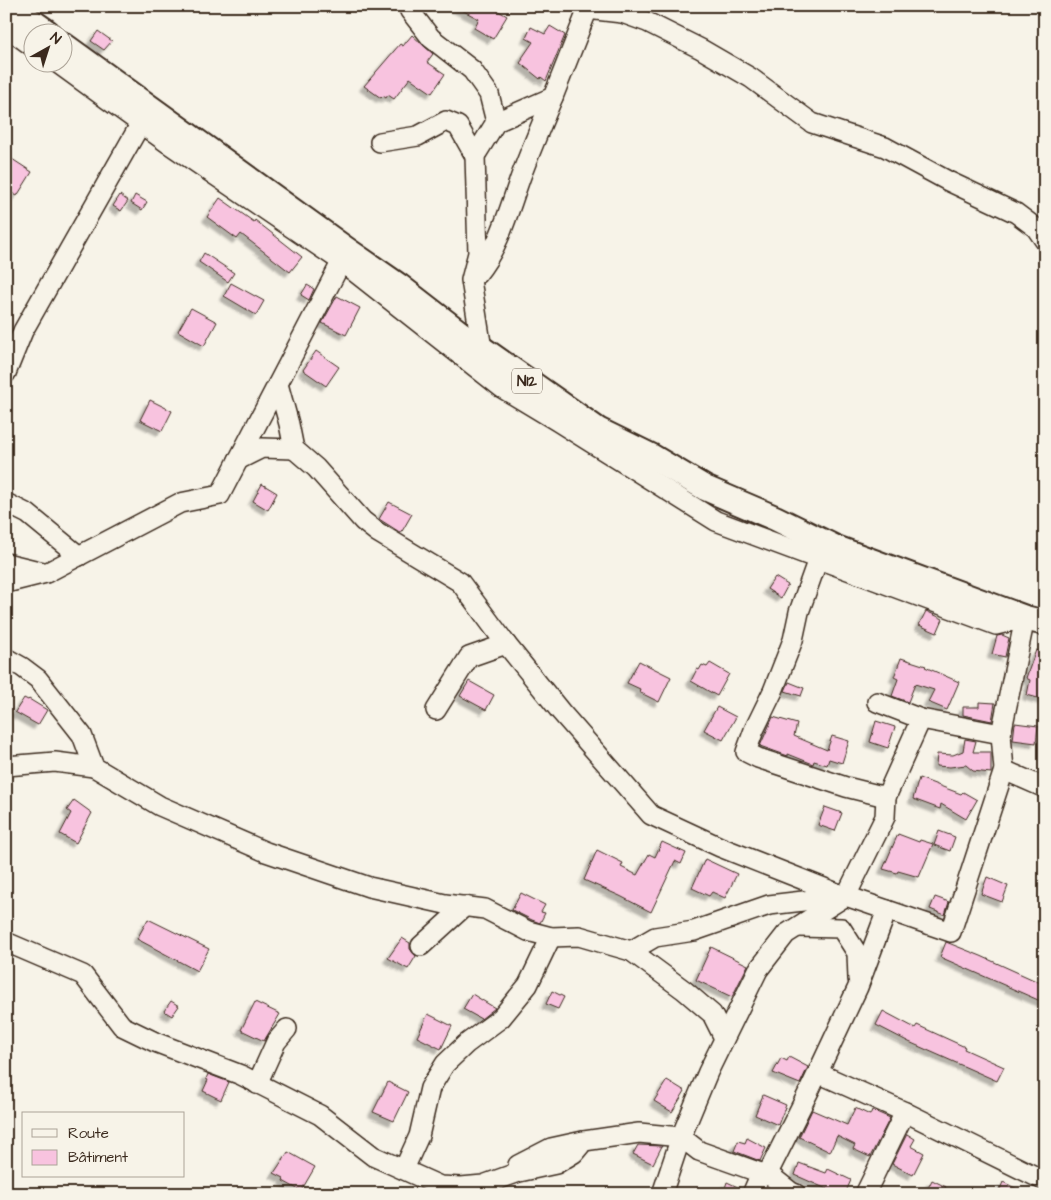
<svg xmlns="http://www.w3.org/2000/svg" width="1051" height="1200" font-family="'Architects Daughter',sans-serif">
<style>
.building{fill:#f8c3df;stroke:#3b2a1e;filter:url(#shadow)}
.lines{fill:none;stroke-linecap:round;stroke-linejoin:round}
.minor-casing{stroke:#3b2a1e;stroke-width:22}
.major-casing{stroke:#3b2a1e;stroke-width:28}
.minor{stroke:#f7f3e8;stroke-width:19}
.major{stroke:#f7f3e8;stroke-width:24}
.labels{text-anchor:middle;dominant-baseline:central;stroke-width:4;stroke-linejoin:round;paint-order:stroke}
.shield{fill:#f7f3e8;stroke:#73665b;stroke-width:1}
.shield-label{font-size:15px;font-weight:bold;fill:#3b2a1e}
</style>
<defs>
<filter id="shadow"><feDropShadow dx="-4.5" dy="4.5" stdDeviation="1" flood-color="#0004"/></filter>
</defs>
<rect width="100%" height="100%" fill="#f7f3e8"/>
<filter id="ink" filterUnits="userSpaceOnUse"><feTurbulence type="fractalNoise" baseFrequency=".02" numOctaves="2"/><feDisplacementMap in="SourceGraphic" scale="10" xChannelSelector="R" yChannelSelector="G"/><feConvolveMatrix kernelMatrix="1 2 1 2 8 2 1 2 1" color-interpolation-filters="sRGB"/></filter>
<g filter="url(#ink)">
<g class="building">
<polygon points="454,6 490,6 507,16 493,39 474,28 479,19"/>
<polygon points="550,26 565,35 546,81 541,77 540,79 520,63 523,59 522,58 533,42 526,38 531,27 545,34"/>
<polygon points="98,31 112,41 104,50 91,41"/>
<polygon points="412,35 433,54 427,62 445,74 432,93 410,78 394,99 388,95 386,98 383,96 381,98 364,86 400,44 403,46"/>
<polygon points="12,159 32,172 17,196 6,189 6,169"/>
<polygon points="120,195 128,201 121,211 113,206"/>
<polygon points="135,195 147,202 142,210 131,203"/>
<polygon points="220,198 254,222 255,220 302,257 290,272 241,234 237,239 207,217"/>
<polygon points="204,253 234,273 228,282 199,262"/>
<polygon points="231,283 264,301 256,315 224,296"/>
<polygon points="307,285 314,289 309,300 301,295"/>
<polygon points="337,296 360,308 346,335 322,323"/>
<polygon points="191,308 217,322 204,346 178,331"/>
<polygon points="316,351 339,367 326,386 303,370"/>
<polygon points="150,400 172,411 162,431 140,420"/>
<polygon points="262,484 277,493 268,510 253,501"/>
<polygon points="389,502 412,514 401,533 379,519"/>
<polygon points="775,577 788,585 781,598 767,589"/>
<polygon points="926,611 943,619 937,633 919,625"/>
<polygon points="1002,635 1009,638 1005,657 992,654 997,636"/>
<polygon points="1036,650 1045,653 1045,700 1027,695 1030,680 1026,678"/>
<polygon points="901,658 926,666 925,667 959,682 947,710 928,702 934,690 915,684 908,702 892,696 898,679 894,677"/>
<polygon points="639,661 671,677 659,702 639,692 640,689 627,683"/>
<polygon points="710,663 729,674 717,696 691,681 697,669 699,670 702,665 707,667"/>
<polygon points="469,681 494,695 486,710 460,696"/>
<polygon points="789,682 804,688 801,696 785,691"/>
<polygon points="24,698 28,700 29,699 47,710 38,725 15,712"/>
<polygon points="979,702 995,703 992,721 963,715 963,707 979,707"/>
<polygon points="717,707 736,717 723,740 704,730"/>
<polygon points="773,717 797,724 794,736 827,750 832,736 849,741 842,763 829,759 827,765 814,761 813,764 788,754 788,756 760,746"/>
<polygon points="876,721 895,727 888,748 870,742"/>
<polygon points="1015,723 1038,726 1036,743 1013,740"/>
<polygon points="965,739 976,741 973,752 991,752 991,773 973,771 966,765 950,767 936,766 937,754 953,755 963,751"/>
<polygon points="919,778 961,794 963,792 977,800 966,819 941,804 940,809 913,799"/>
<polygon points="74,800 92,813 76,843 60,834 71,813 67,810"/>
<polygon points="825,807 842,813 835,831 818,825"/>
<polygon points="939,831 955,837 950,851 934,845"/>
<polygon points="898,834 919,842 920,840 933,844 919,877 898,871 897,873 883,869"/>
<polygon points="662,842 686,853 681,864 675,861 651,912 620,896 584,880 597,850 623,863 621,867 637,875 649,854 655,857"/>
<polygon points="705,859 737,874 725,898 712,892 709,896 692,888"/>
<polygon points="987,877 1008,886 1002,902 981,894"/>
<polygon points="521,893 545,905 541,912 545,913 540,923 532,920 512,910"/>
<polygon points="935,897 949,902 945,915 930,909"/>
<polygon points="148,919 209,949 197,971 137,939"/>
<polygon points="402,938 410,943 410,949 416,956 408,969 388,958"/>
<polygon points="946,942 981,956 1045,985 1045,1003 940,957"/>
<polygon points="711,947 748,965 732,997 696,980"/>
<polygon points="552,991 564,997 558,1009 546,1004"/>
<polygon points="472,994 495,1008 481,1019 463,1009"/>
<polygon points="171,1001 179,1006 172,1016 164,1011"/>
<polygon points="255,1002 280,1014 264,1041 241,1030"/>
<polygon points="883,1011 915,1028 917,1025 965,1047 964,1049 1004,1067 997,1081 909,1042 876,1025"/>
<polygon points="428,1014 452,1026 441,1049 417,1037"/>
<polygon points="789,1057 808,1067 800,1084 773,1073 781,1058 787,1061"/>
<polygon points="208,1074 229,1082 221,1100 203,1091 208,1080 206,1079"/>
<polygon points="667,1080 685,1091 672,1112 654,1101"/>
<polygon points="388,1082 408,1092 394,1121 373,1112"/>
<polygon points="763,1095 786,1105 778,1125 755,1115"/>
<polygon points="855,1108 870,1115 872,1110 890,1118 870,1157 853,1149 855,1145 837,1136 830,1152 799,1137 812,1110 847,1125"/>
<polygon points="907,1134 915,1139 911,1146 924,1153 913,1175 892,1164"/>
<polygon points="747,1138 766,1148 760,1161 734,1151 738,1141 745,1143"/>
<polygon points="638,1145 662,1146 653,1164 633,1154"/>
<polygon points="288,1152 315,1167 301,1191 283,1181 284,1178 274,1173"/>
<polygon points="799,1163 826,1173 828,1169 851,1180 845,1194 838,1194 795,1175"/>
<polygon points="932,1180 946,1187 942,1194 925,1194"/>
<polygon points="727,1182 742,1189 741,1194 723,1194"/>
<polygon points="1003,1182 1027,1194 998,1194"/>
</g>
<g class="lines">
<g class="minor-casing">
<g id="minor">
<polyline points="408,6 410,11 431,38 472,70 489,94 496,122"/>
<polyline points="587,9 622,13 647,22 701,49 751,78 812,123 885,147 948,181 1016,213 1036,228 1045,241"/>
<polyline points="6,27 32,46"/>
<polyline points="56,62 169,144 342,262 502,388 557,421 716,521 996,625 1025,618 1001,734 1004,770 951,932 846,896 769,905 694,931 655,937 631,951"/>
<polyline points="380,142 418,136 446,121 458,126 475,156"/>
<path d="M 477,274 C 500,246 509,209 521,176 C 531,149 542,123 553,97"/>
<polyline points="482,349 471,280 478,253 475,156 496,122 553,97 589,6"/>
<polyline points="6,373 23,331 141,123"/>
<polyline points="278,384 289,424 294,449 316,468 363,521 377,532 460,582 506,644 561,712 651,815 720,847 842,895"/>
<polyline points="238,460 262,448 294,449"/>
<polyline points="6,503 28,514 79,556"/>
<polyline points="818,559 799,612 793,640 773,691 754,730 746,752 758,758 846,787 886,797 921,719 877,702"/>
<polyline points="6,563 43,572"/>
<polyline points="6,583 46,573 180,503 220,495 346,253"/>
<polyline points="6,658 22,667 38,679 82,735 94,767 160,806 266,852 369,887 445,904 485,909 528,931 551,937 579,936 631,951 684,990 712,1014 724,1038"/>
<polyline points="436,710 469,657 506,644"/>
<polyline points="921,719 1001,734"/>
<polyline points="6,766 55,762 94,767"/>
<polyline points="1004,770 1045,788"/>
<polyline points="798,927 841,928 857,953 858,979"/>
<polyline points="6,942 83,975 122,1026 155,1042 241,1075 320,1115 373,1156 440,1186 461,1187 483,1185 519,1172 556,1164 574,1153 584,1141 639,1133 681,1137 699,1151 772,1177 791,1192 796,1194"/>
<polyline points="421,946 465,906"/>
<polyline points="818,1073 905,1112 1045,1181"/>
<polyline points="257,1084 276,1042 287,1029"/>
<polyline points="518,1165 551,1148 583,1141"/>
<polyline points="404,1169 419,1136 430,1088 445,1064 466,1044 501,1018 528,985 551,937"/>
<polyline points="767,1175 811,1087 858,987 887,910"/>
<polyline points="662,1194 681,1137 708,1072 758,970 786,934 846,896 885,817 886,797"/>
<polyline points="752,1194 761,1173"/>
<polyline points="865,1194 905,1112"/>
</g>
</g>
<g class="major-casing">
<g id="major">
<polyline points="10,6 47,32"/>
<polyline points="62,44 347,250 399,286 461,334 598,430 651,456 705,488 775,518 836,548 1025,618 1045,623"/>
</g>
</g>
<use href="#minor" class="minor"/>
<use href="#major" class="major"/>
</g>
</g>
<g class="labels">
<rect class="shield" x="512" y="368.5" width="30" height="25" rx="4"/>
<g class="shield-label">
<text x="527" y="381">N12</text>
</g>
</g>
<rect width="1051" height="1200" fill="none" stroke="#f7f3e8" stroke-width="25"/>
<rect x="12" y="12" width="1026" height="1175" fill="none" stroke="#3b2a1e" stroke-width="2" filter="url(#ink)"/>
<rect x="22" y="1112" width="162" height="65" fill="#f7f3e8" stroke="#aca397"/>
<rect x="32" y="1129" width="25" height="8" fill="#f7f3e8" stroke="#aca397"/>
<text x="68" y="1138" font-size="15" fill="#3b2a1e">Route</text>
<rect x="32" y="1150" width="25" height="15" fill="#f8c3df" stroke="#aca397"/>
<text x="68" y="1162" font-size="15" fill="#3b2a1e">Bâtiment</text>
<g transform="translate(48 48) rotate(39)"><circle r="24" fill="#f7f3e8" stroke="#aca397"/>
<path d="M0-4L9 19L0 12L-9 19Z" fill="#3b2a1e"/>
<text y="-8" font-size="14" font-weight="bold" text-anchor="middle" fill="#3b2a1e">N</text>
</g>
</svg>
